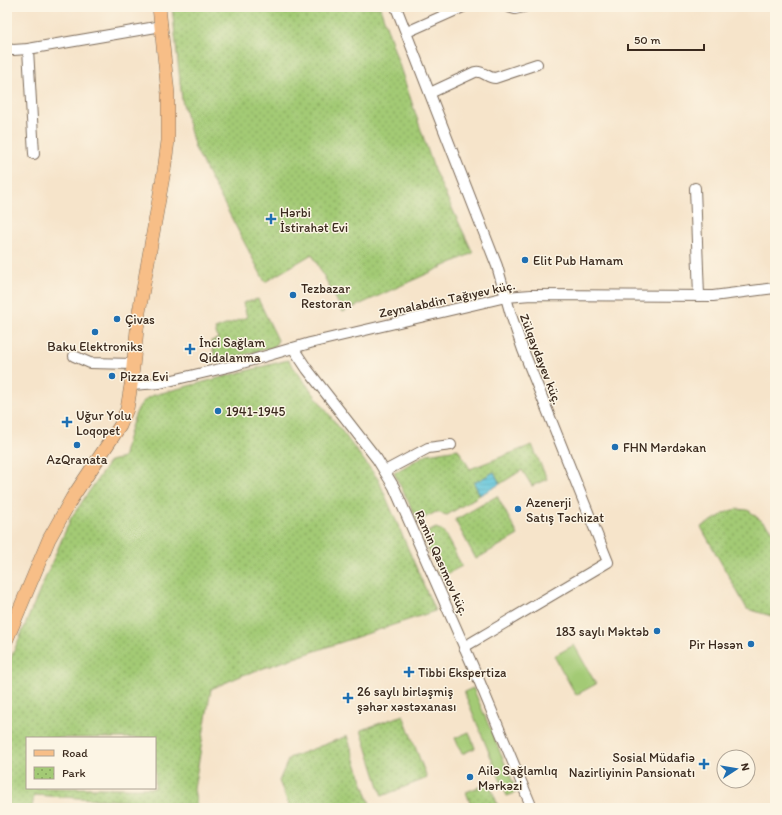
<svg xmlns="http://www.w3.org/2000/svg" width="782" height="815" font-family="Itim,sans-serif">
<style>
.grass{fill:#a3ca75;stroke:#6f7a4a}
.park{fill:url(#park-dots);stroke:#6f7a4a;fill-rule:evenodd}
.water{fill:url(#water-rules);stroke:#4d787d}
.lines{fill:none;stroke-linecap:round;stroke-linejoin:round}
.minor-casing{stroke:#7c6b5a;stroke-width:12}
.major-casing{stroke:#7c6b5a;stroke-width:14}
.minor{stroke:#fff;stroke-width:10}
.major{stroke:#f7be87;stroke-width:13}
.poi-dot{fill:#1f6fb2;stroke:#fcf5e5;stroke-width:1.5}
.labels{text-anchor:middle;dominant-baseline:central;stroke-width:3;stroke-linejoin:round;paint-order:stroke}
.poi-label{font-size:13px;fill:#3b2a1e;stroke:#fcf5e5;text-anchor:start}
.street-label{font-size:13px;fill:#3b2a1e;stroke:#fcf5e5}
</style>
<defs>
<pattern id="park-dots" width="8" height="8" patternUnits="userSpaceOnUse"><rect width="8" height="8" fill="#a3ca75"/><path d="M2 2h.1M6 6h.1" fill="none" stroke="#86a45f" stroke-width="1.8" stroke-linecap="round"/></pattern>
<pattern id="water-rules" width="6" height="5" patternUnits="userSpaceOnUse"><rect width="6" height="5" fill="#5fc5dc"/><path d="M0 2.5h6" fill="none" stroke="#53a9bc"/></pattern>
</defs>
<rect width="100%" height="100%" fill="#fcf5e5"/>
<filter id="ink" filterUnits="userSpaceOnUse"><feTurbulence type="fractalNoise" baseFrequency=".025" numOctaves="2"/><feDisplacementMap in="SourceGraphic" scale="8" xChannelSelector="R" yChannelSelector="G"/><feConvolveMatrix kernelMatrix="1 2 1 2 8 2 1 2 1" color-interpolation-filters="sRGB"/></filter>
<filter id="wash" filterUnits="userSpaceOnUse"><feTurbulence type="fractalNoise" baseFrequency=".012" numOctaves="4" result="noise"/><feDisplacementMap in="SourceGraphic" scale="16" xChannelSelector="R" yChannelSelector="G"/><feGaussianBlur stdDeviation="0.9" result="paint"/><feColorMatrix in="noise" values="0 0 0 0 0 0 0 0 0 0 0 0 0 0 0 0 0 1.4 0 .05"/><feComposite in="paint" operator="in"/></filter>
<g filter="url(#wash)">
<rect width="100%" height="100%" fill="#f6e4ca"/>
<g class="grass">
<polygon points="574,645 596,684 576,695 554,656"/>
<polygon points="473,688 517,792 507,796 464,692"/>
<polygon points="469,732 475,748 462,754 455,738"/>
</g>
<g class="park">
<polygon points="172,7 380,7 435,172 473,253 343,312 312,254 265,282 195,148 182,100"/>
<polygon points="258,299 278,340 274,347 216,362 211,341 218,339 215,329 247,317 243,303"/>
<path d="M 288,360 L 378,479 L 435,611 L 243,675 L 211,689 L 194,789 L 197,806 L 34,795 L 32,808 L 7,808 L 7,667 L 71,518 L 110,461 L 123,458 C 127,444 133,411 143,402 C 146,398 149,397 154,395 ZM 27,738 L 155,738 L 155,788 L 27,788 Z"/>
<polygon points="532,445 547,479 532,486 522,470 500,484 494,472 474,483 480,495 447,515 436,512 418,521 394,473 427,454 458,449 470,469"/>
<polygon points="497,496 518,535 476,559 455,520"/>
<polygon points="737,509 748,510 775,532 775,617 747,609 701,527 729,511"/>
<polygon points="436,528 443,531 462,566 441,577 422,535"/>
<polygon points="403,715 427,778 382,796 361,730"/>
<polygon points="347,736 370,804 362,808 290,808 279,781 289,758"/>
<polygon points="489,783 499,808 472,808 466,792"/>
</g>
<polygon class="water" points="494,472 500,484 480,495 474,483"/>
</g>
<g filter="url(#ink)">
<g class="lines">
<g class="minor-casing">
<g id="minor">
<polyline points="396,7 497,266 511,315 523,350 608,562 464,647"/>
<polyline points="508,7 515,9 524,7"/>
<polyline points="407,32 463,7"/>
<polyline points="7,49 13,50 28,49 162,26"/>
<polyline points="28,49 34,154"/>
<path d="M 430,93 L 475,72 C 483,70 487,78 495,78 L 537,64"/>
<polyline points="695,188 699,296"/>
<polyline points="293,348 307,369 377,459 394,487 478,678 532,808"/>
<polyline points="74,356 90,363 133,364"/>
<polyline points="131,385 160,383 232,366 310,343 506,297 531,295 713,296 775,288"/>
<polyline points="385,471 428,448 451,445"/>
</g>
</g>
<g class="major-casing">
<polyline id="major" points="7,639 49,539 72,498 120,426 127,409 131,385 139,312 164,171 168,141 168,94 159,7"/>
</g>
<use href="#minor" class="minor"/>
<use href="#major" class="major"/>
</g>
</g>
<g class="poi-dot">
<path d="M269 213h4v4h4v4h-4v4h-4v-4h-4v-4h4z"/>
<circle cx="525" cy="260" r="4"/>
<circle cx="293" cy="295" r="4"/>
<circle cx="117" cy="319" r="4"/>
<circle cx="95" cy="332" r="4"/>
<path d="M188 343h4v4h4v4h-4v4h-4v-4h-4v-4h4z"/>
<circle cx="112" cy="376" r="4"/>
<circle cx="218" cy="411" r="4"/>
<path d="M65 416h4v4h4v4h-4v4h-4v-4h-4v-4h4z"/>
<circle cx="77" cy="445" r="4"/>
<circle cx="615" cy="447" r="4"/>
<circle cx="518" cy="509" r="4"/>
<circle cx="657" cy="631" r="4"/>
<circle cx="751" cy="644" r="4"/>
<path d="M407 666h4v4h4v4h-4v4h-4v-4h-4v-4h4z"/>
<path d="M346 692h4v4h4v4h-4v4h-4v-4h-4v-4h4z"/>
<path d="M702 758h4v4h4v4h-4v4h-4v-4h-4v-4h4z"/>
<circle cx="470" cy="777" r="4"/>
</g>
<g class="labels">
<g class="poi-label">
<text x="280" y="212">Hərbi<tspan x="280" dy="15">İstirahət Evi</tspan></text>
<text x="533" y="260">Elit Pub Hamam</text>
<text x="301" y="288">Tezbazar<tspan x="301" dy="15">Restoran</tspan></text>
<text x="125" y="319">Çivas</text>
<text x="199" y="342">İnci Sağlam<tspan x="199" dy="15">Qidalanma</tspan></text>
<text x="95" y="346" text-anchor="middle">Baku Elektroniks</text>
<text x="120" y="376">Pizza Evi</text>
<text x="226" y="411">1941-1945</text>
<text x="76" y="415">Uğur Yolu<tspan x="76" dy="15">Loqopet</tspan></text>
<text x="623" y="447">FHN Mərdəkan</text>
<text x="77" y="459" text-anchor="middle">AzQranata</text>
<text x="526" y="502">Azenerji<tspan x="526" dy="15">Satış Təchizat</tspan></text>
<text x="649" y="631" text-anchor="end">183 saylı Məktəb</text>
<text x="743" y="644" text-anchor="end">Pir Həsən</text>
<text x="418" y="672">Tibbi Ekspertiza</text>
<text x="357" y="691">26 saylı birləşmiş<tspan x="357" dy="15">şəhər xəstəxanası</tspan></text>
<text x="695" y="757" text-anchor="end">Sosial Müdafiə<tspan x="695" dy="15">Nazirliyinin Pansionatı</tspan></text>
<text x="478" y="770">Ailə Sağlamlıq<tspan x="478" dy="15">Mərkəzi</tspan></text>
</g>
<g class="street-label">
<text transform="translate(447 299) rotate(-12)">Zeynalabdin Tağıyev küç.</text>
<text transform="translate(541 359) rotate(69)">Zülqaydayev küç.</text>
<text transform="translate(442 563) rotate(66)">Ramin Qasımov küç.</text>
</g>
</g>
<rect width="782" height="815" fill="none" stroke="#fcf5e5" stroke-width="24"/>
<rect x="26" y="737" width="130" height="52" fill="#fcf5e5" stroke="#afa495"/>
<rect x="34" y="750" width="20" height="6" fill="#f7be87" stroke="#afa495"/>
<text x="62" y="757" font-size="12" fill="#3b2a1e">Road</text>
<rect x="34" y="767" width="20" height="12" fill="url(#park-dots)" stroke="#afa495"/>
<text x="62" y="777" font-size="12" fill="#3b2a1e">Park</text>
<g transform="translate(736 769) rotate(78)"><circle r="19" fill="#fcf5e5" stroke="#afa495"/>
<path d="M0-3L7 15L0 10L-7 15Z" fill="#1f6fb2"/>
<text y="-6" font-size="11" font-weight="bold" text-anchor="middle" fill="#3b2a1e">N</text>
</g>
<path d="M628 44v6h76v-6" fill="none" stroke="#3b2a1e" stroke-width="2"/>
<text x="634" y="44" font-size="12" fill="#3b2a1e" stroke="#fcf5e5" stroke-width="3" paint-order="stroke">50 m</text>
</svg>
